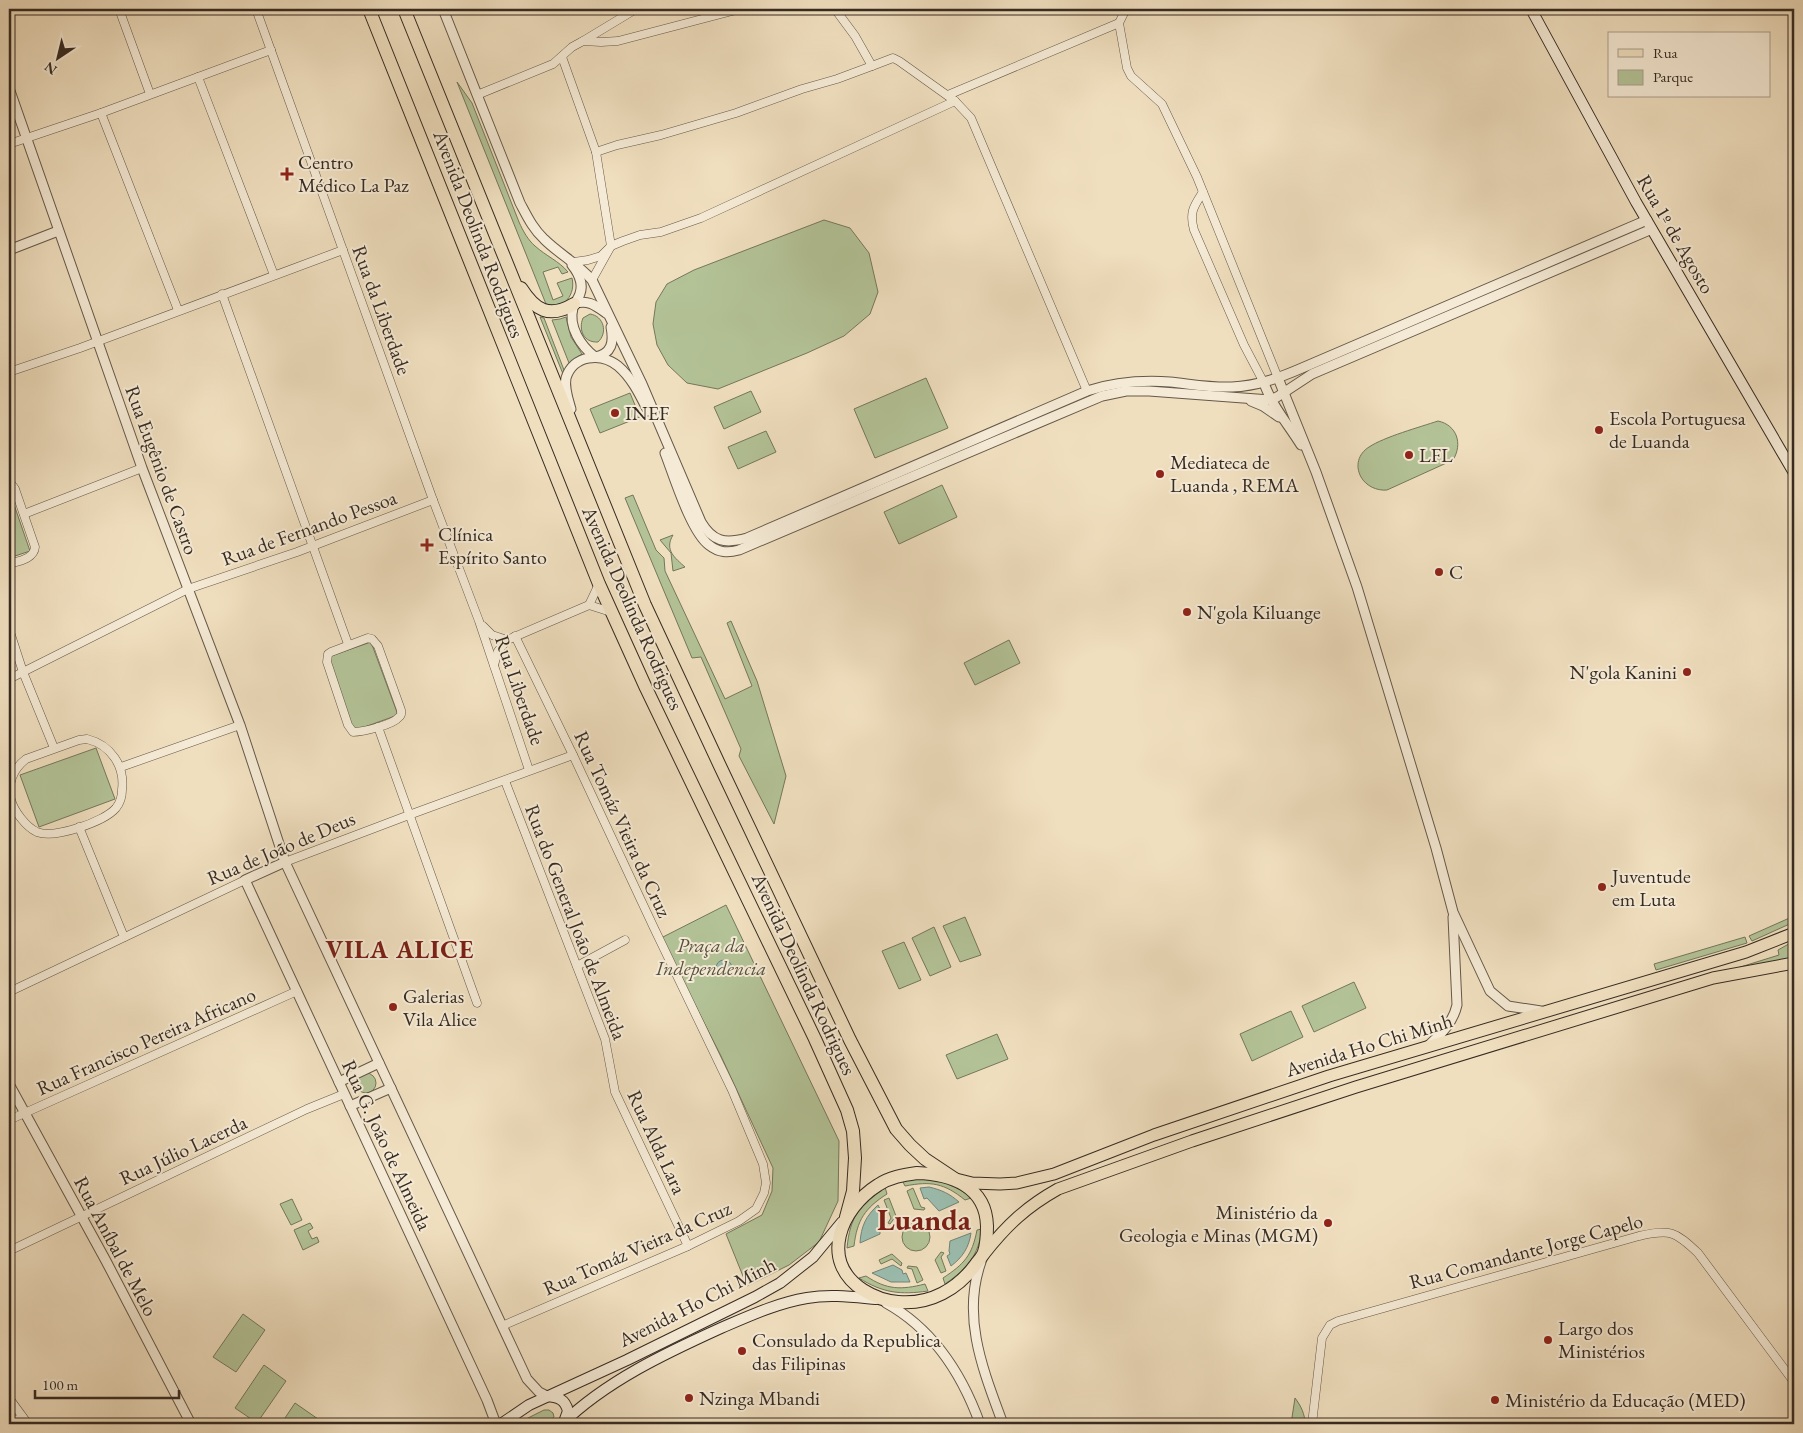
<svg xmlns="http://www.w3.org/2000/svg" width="1803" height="1433" font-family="'EB Garamond',serif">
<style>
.green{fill:#b3c397;stroke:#74775c}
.water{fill:#9bbdaf;stroke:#738377}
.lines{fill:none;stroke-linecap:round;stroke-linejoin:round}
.minor-casing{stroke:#645849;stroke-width:9}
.tertiary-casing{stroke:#645849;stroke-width:11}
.secondary-casing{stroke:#362b22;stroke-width:12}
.primary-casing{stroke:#362b22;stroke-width:13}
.trunk-casing{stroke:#362b22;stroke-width:14}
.minor{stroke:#f5ead5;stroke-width:8}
.tertiary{stroke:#f5ead5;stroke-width:9}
.secondary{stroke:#f5ead5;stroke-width:10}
.primary{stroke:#f0dfbf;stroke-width:11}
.trunk{stroke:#f0dfbf;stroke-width:12}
.poi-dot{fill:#8f2418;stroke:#f5ead5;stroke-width:2}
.labels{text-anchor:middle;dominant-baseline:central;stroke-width:4;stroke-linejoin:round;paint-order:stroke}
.poi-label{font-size:20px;fill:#362b22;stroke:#f5ead5;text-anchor:start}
.street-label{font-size:20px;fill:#362b22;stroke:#f5ead5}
.park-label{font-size:20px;font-style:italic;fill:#55513f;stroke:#f5ead5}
.district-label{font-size:25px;font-weight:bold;letter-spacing:1px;fill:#7a1f14;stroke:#f5ead5}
.town-label{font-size:30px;font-weight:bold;fill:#7a1f14;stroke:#f5ead5}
</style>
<rect width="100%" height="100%" fill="#f0dfbf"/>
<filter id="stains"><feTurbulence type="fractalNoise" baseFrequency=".004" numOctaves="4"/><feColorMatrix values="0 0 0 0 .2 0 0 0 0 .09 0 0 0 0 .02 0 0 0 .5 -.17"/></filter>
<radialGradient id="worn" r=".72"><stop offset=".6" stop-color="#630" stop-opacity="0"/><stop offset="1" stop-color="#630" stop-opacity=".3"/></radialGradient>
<g class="green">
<path d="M 457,82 L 472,103 L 519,222 C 523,231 528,240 535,246 C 546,256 559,261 568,272 L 562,274 L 558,267 L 543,272 L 553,300 L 563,296 L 557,283 L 572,278 C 576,294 564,311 546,304 Z"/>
<polygon points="824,220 850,228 869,253 878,292 870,314 844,336 807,353 718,389 687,383 668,365 657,345 653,324 656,302 667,284 694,270"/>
<path d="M 590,314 C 604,316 608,333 598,342 C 584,343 578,330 583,318 Z"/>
<polygon points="540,317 544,318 564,370 563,374"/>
<polygon points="566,317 571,337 582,354 569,363 552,320 560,319"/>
<polygon points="926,378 948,428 875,458 854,409"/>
<polygon points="751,391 761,412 724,429 714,407"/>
<polygon points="630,393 640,417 600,433 590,409"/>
<path d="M 1438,421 C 1457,425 1463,444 1453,460 L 1387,490 C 1377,491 1366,486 1361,477 C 1355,466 1358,454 1369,447 C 1384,437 1420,427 1438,421 Z"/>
<polygon points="766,431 776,452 738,469 728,447"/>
<polygon points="942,485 957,517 899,544 884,512"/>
<polygon points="9,490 30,551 9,558"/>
<polygon points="633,495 656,550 664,558 665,571 725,699 752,686 727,623 731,621 757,681 786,776 774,824 739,756 741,749 701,657 692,658 625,498"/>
<path d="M 673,535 C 664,550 675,558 685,567 L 673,571 L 671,553 L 660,540 Z"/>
<polygon points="1009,640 1020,663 975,685 964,663"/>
<polygon points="371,642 398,715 353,731 328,657"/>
<polygon points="96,748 115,799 39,827 20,775"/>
<polygon points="726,905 839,1141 838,1201 819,1242 789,1265 747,1286 726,1234 762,1215 772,1191 773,1168 721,1056 661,938"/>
<polygon points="1794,916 1794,922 1752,941 1749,936"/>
<polygon points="965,917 981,955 960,962 943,926"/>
<polygon points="934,927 951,967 930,976 912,938"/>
<polygon points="1745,937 1747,943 1656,970 1654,964"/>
<polygon points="1794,941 1794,960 1721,973 1779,955 1778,950"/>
<polygon points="904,942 921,980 899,989 882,951"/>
<polygon points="1354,982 1366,1008 1314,1032 1302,1006"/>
<polygon points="1291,1011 1303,1037 1252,1061 1240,1034"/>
<polygon points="997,1034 1008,1059 957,1079 946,1055"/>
<circle cx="366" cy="1083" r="10"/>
<path d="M 921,1178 C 943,1179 954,1184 971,1198 L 965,1200 C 944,1183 931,1181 905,1186 L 902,1180 Z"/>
<path d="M 885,1187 L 887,1194 C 865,1208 857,1220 854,1246 L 847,1248 C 850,1217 859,1205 885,1187 Z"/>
<polygon points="913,1188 921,1207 925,1208 924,1210 914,1209 907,1191"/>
<polygon points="889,1198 896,1216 890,1224 888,1223 891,1218 884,1200"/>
<polygon points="292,1199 302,1220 291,1225 280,1204"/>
<circle cx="916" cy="1237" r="14"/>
<polygon points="310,1223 313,1228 308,1231 312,1239 317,1237 319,1242 303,1250 294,1230"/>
<path d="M 982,1229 C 978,1256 968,1268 945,1284 L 943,1278 C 964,1264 972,1256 977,1230 Z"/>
<polygon points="941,1252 944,1253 941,1257 946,1271 941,1273 935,1260"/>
<polygon points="892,1254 902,1263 901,1266 892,1259 881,1264 879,1260"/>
<polygon points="908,1266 917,1267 923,1280 917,1283 912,1269 907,1268"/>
<path d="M 866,1276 C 887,1290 901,1290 925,1284 L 928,1291 C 900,1295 883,1293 859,1278 Z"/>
<polygon points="243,1314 265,1330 236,1372 213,1357"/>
<polygon points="264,1365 286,1381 257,1423 235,1408"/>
<path d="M 1295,1398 C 1301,1406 1305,1414 1305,1424 L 1291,1424 Z"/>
<polygon points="295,1403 318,1419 314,1424 281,1424"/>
<polygon points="544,1410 549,1410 553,1413 554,1417 547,1424 538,1424 532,1419 526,1419"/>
</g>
<g class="water">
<circle cx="724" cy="968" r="8"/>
<path d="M 929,1187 C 942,1190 950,1194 959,1202 L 939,1211 L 927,1198 L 924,1199 L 920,1188 Z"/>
<path d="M 878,1205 L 883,1215 L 880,1216 L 880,1234 L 860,1243 C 861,1226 866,1216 878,1205 Z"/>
<path d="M 971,1233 C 969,1247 963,1257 951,1266 L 947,1256 L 950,1254 L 949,1251 L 950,1241 Z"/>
<polygon points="893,1265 902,1270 903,1274 906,1273 910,1282 891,1282 872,1273"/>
</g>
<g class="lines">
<g class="minor-casing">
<g id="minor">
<polyline points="119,9 150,94"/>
<polyline points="256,9 433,500 479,621 529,770"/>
<polyline points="835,9 855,36 872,66 893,58 899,61 955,101 971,118 1087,391"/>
<polyline points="1126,9 1119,23 1127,68 1131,76 1162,104 1197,177 1278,378"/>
<polyline points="583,41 636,9"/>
<polyline points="562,57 596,152 611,246 592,280"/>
<polyline points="198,77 274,275"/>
<polyline points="477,95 553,64 572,47 583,41 601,42 618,41 740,9"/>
<polyline points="948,95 1119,23"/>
<polyline points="101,113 178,310"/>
<polyline points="9,144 101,113 271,50"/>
<polyline points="596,152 617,145 661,135 736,113 802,89 837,79 872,66"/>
<path d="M 1203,192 C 1194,206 1189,212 1194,230 L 1244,345 L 1264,383"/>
<polyline points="574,262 588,260 601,256 611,246 623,241 640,235 661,232 701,218 955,101"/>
<polyline points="222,294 348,644"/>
<polyline points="9,372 80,348 343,250"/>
<path d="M 9,481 L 15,489 L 35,547 C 34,559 19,561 9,564"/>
<polyline points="24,514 142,468"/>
<polyline points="589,605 611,612"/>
<polyline points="483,626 492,635 507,640"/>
<polyline points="9,629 23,672 54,748"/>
<path d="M 368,638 L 372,639 L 378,646 L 401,710 C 401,714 402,715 399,717 C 393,725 362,732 353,732 L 348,725 L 327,662 L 328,654 L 331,652 Z"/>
<polyline points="494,665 498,651 507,640 589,605 599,584"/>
<polyline points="9,679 188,589 297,552 433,500"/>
<polyline points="378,727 477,1003"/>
<path d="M 87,739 C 111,745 125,766 122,790 C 122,796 120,803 116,808 C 104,822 54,839 37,832 C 26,827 14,811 11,800 C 7,784 13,769 26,759 L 79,740 Z"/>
<polyline points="121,767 240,725"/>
<polyline points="505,781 605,1039 615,1092 688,1246"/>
<polyline points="79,827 124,937"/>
<polyline points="285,862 409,815 573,755"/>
<polyline points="577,966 625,940"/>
<polyline points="9,992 245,880"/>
<polyline points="9,1120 297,991"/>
<polyline points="9,1251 307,1109 344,1094"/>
<polyline points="502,1326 688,1246 739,1221 756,1209 764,1193 766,1183 763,1164 732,1090 654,928 573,755 515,636"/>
<polyline points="9,1398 28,1424"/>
<polyline points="12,1424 22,1416"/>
<path d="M 1312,1424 L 1322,1338 L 1330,1325 L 1338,1321 L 1639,1236 C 1670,1229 1675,1231 1698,1253 L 1794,1382"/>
</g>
</g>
<g class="tertiary-casing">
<g id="tertiary">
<path d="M 443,9 L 520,203 C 527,216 533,229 544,239 C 559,254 578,264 592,280 L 642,384 L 701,522 C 713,542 725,544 747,538 L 1087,391 C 1115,382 1141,380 1170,382 C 1190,384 1212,388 1232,387 C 1257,386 1279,378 1302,368 L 1647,220"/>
<polyline points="9,88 142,468 240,725 285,862 527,1379 539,1392 547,1396"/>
<polyline points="9,250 58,231"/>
<path d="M 572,265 C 580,275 585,286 578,298 C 576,302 574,304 573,308 C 568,327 581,346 595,357 C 612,354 614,342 611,327"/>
<path d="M 574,304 C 587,299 595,305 606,313"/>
<polyline points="1278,378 1316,472 1357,587 1436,848 1453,912 1490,991 1508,1006 1541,1011"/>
<path d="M 1264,383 C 1272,406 1288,424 1301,445"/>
<polyline points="1251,401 1263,406 1279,417"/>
<path d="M 571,409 C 568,399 564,388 566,378 C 573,355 601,352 618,366 C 632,378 640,395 648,411"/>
<path d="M 665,453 C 674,476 691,532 709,545 C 719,553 728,553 739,550 L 1102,396 L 1126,391 L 1149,391 L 1270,400 L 1277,397 L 1312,374 L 1652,229"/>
<polyline points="285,862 245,880 487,1400 496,1424"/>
<path d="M 1428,1046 C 1441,1034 1453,1023 1457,1005 L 1453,917"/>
<polyline points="339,1082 379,1063"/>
<polyline points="9,1084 106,1261 191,1424"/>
<polyline points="350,1106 391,1088"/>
<path d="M 981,1262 C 961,1318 984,1372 1003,1424"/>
<path d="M 886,1303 C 933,1329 962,1374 980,1424"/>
</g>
</g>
<g class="secondary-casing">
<g id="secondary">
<polyline points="1531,9 1636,202 1794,473"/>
<path d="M 547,1396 C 558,1397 565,1399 568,1411 L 564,1422"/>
<polyline points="501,1424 529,1405 627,1360 755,1297 780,1283 813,1257 842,1222"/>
<path d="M 562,1424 C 606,1381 666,1353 721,1328 C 749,1316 777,1303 807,1298 C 830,1294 853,1297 876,1299"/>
</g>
</g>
<g class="primary-casing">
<g id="primary">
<polyline points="956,1179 972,1183 1000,1184 1017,1183 1054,1174 1154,1135 1329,1076 1746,952 1794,933"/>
<path d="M 984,1254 C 1007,1225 1026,1207 1058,1189 L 1192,1141 L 1356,1087 L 1713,978 L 1794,963"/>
</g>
</g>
<g class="trunk-casing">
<g id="trunk">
<polyline points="369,9 599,584 646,688 815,1039 847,1110 853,1131 855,1158 853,1191 846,1217"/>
<polyline points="404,9 645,605 720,766 850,1040 896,1129 910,1145 925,1159 955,1179"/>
<path d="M 521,288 C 535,310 549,319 574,304"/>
<path d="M 917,1173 C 951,1174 986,1186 987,1226 C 987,1234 987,1243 984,1252 C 983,1256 979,1260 976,1264 C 958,1289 930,1305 898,1302 C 885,1301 874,1297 863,1290 C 819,1261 840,1209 878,1185 C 890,1177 903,1175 917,1173 Z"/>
</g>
</g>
<use href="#minor" class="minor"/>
<use href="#tertiary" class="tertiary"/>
<use href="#secondary" class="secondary"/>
<use href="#primary" class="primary"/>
<use href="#trunk" class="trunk"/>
</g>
<g class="poi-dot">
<path d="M284.5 166.5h5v5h5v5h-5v5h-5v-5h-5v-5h5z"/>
<circle cx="615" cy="413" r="5"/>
<circle cx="1599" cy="430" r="5"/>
<circle cx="1409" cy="455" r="5"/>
<circle cx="1160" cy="474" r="5"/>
<path d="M424.5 537.5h5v5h5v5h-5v5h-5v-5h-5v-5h5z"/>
<circle cx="1439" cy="572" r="5"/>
<circle cx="1187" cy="612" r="5"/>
<circle cx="1687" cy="672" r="5"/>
<circle cx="1602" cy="887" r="5"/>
<circle cx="393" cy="1007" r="5"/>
<circle cx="1328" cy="1223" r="5"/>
<circle cx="1548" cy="1340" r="5"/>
<circle cx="742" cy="1351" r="5"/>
<circle cx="689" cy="1398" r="5"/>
<circle cx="1495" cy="1400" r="5"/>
</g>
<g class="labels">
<g class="poi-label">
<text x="298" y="162">Centro<tspan x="298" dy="23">Médico La Paz</tspan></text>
<text x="625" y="413">INEF</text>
<text x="1609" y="418">Escola Portuguesa<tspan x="1609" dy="23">de Luanda</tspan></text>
<text x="1419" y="455">LFL</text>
<text x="1170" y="462">Mediateca de<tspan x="1170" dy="23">Luanda , REMA</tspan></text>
<text x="438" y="534">Clínica<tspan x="438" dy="23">Espírito Santo</tspan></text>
<text x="1449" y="572">C</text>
<text x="1197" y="612">N'gola Kiluange</text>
<text x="1677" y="672" text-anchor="end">N'gola Kanini</text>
<text x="1612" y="876">Juventude<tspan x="1612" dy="23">em Luta</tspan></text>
<text x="403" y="996">Galerias<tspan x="403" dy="23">Vila Alice</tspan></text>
<text x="1318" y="1212" text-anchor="end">Ministério da<tspan x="1318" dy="23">Geologia e Minas (MGM)</tspan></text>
<text x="1558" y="1328">Largo dos<tspan x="1558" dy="23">Ministérios</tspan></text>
<text x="752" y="1340">Consulado da Republica<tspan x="752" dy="23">das Filipinas</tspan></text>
<text x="699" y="1398">Nzinga Mbandi</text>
<text x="1505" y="1400">Ministério da Educação (MED)</text>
</g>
<g class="street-label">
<text transform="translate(479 234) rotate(69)">Avenida Deolinda Rodrigues</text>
<text transform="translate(1676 234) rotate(60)">Rua 1º de Agosto</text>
<text transform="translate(382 310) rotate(70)">Rua da Liberdade</text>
<text transform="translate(162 470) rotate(70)">Rua Eugênio de Castro</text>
<text transform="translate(309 528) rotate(-20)">Rua de Fernando Pessoa</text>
<text transform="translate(633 608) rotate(66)">Avenida Deolinda Rodrigues</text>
<text transform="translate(520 690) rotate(71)">Rua Liberdade</text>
<text transform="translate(623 824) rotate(65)">Rua Tomáz Vieira da Cruz</text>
<text transform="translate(281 848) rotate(-23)">Rua de João de Deus</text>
<text transform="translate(576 922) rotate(69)">Rua do General João de Almeida</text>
<text transform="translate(804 974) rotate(65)">Avenida Deolinda Rodrigues</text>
<text transform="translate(146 1041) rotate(-24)">Rua Francisco Pereira Africano</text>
<text transform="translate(1369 1045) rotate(-17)">Avenida Ho Chi Minh</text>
<text transform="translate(657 1142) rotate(65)">Rua Alda Lara</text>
<text transform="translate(387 1145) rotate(65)">Rua G. João de Almeida</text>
<text transform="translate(183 1150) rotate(-25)">Rua Júlio Lacerda</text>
<text transform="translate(116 1246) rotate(62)">Rua Aníbal de Melo</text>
<text transform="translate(637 1248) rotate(-24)">Rua Tomáz Vieira da Cruz</text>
<text transform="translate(1526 1251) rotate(-15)">Rua Comandante Jorge Capelo</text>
<text transform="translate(697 1302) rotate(-27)">Avenida Ho Chi Minh</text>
</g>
<g class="park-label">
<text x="711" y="945">Praça da<tspan x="711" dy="23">Independencia</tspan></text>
</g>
<g class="district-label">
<text x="400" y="949">VILA ALICE</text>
</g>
<g class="town-label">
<text x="924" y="1219">Luanda</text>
</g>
</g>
<rect width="1803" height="1433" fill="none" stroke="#f0dfbf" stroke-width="30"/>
<rect x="10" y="10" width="1783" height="1413" fill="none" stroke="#362b22" stroke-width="2.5"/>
<rect x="15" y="15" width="1773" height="1403" fill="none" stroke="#362b22"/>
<rect x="1608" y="32" width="162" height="65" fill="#f5ead5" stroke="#a99e8d"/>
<rect x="1618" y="49" width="25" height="8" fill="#f0dfbf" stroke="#a99e8d"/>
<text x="1653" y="58" font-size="15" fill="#362b22">Rua</text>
<rect x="1618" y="70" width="25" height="15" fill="#b3c397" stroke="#a99e8d"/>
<text x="1653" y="82" font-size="15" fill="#362b22">Parque</text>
<g transform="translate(58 58) rotate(215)" stroke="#f5ead5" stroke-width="4" paint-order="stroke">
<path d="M0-4L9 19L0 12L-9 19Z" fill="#362b22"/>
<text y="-8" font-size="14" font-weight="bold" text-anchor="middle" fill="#362b22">N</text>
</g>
<path d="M35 1390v8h144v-8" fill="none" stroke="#362b22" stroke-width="2.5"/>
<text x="42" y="1390" font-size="15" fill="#362b22" stroke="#f5ead5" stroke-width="4" paint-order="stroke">100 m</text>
<rect width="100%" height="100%" filter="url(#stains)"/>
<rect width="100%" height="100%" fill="url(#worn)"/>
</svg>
